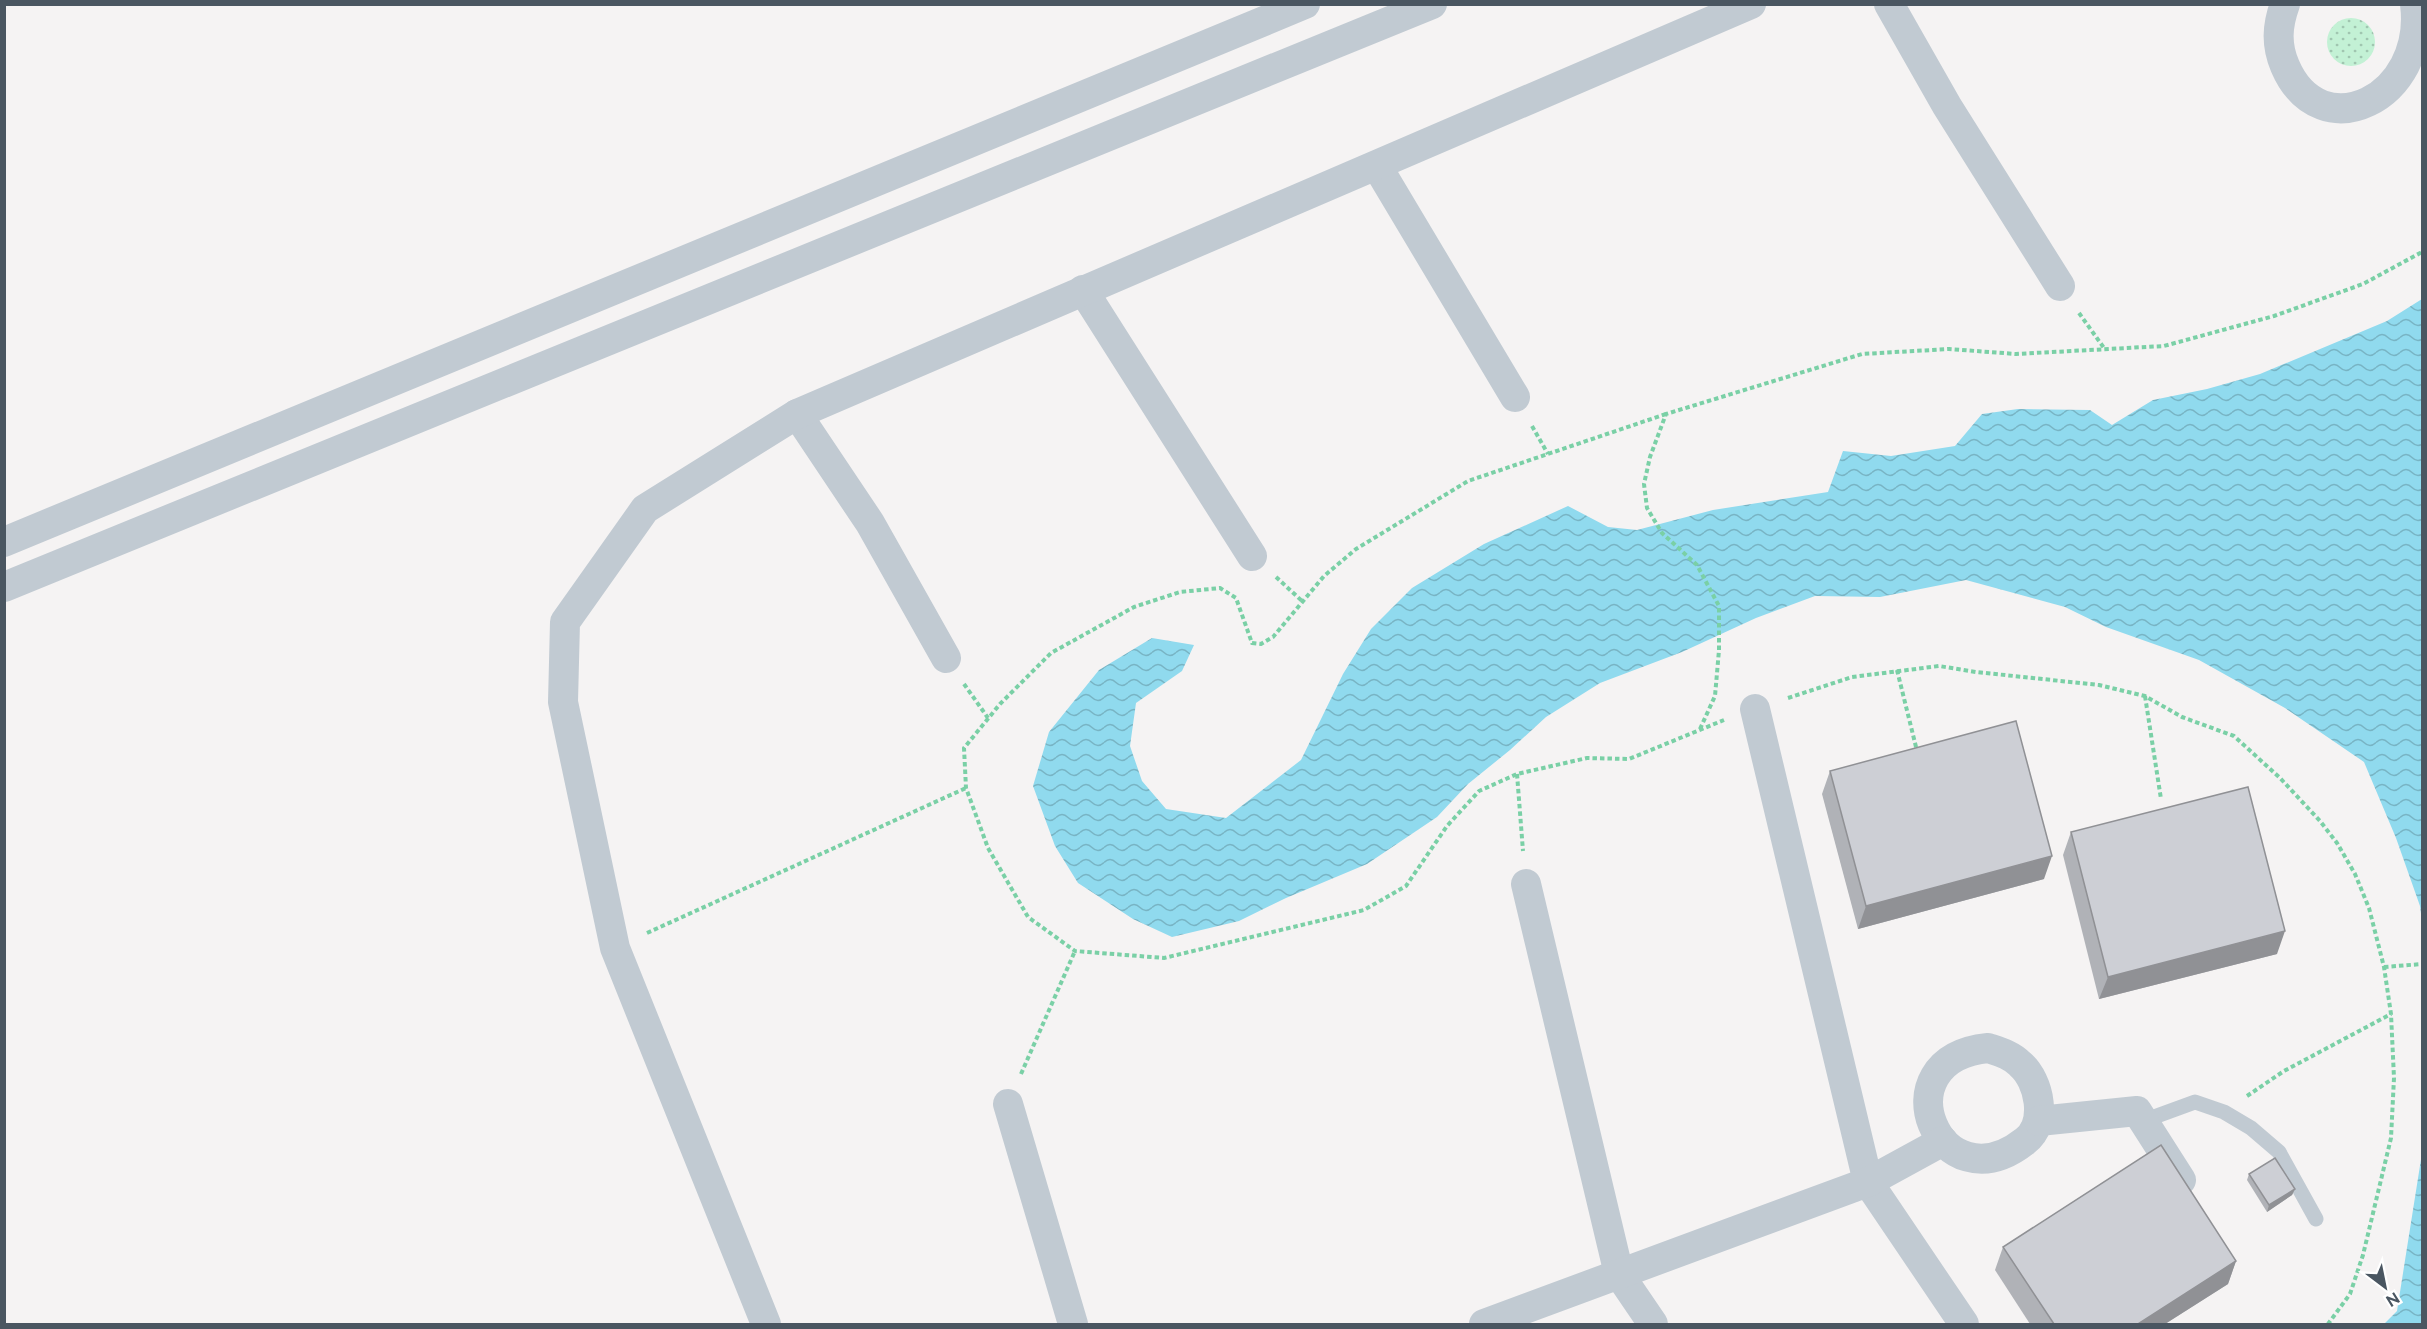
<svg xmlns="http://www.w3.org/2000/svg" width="2427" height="1329" font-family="Raleway,sans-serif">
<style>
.grass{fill:url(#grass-dots)}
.water{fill:url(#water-waves)}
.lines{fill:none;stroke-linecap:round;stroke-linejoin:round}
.path{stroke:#7ad0a6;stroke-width:4;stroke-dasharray:4.5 3;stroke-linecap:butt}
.lane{stroke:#c1cad2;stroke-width:15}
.street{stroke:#c1cad2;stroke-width:30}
.wall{fill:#b0b2b7}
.shaded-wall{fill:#909195}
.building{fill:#cdcfd5;stroke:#909195;stroke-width:1.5}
</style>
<defs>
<pattern id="grass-dots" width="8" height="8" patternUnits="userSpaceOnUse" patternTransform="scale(1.5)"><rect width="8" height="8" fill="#c3f1d5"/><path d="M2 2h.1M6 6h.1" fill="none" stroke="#a0c6b0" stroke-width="1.8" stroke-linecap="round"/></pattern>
<pattern id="water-waves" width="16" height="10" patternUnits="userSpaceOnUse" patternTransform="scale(1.5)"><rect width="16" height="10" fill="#90daee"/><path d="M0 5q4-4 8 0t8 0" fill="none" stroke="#78b4c4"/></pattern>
</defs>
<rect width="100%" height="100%" fill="#f5f3f3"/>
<circle class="grass" cx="2351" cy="42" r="24"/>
<g class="water">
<polygon points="2422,299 2422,921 2420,906 2396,838 2364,762 2285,708 2199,660 2106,627 2065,607 1966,580 1880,597 1815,596 1756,618 1682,652 1600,683 1546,717 1510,750 1468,784 1437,817 1367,864 1286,898 1239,921 1172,937 1133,919 1078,883 1055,846 1033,786 1049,732 1099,670 1152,638 1194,645 1182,671 1136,703 1130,746 1142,781 1166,809 1226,818 1301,760 1343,674 1371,629 1412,588 1484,544 1568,506 1608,527 1637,530 1713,510 1828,492 1843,451 1891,456 1955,446 1982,414 2018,409 2090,410 2112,425 2153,400 2207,389 2260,374 2387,321"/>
<polygon points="2422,1153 2422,1324 2384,1324 2397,1311"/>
</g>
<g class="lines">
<g class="path">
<polyline points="2079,313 2104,348"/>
<polyline points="1666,414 1468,481 1356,549 1324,576 1273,637 1261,644 1252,643 1236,598 1220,588 1180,592 1134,607 1051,653 1000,704 964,748 966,788 988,848 1028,917 1075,951 1164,958 1364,910 1406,886 1447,826 1479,791 1517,774 1587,758 1629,759 1724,720"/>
<polyline points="1532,426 1548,454"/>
<polyline points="1276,577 1302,601"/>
<polyline points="1897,670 1917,751"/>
<polyline points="964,684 988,718"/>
<polyline points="2145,696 2161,799"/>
<polyline points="1788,698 1852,677 1939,666 1976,672 2099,685 2145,696 2182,717 2234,736 2280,778 2320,821 2337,843 2355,874 2369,908 2384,967 2391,1014 2394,1078 2391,1138 2363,1255 2350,1294 2328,1324"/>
<polyline points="1700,729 1715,696 1719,650 1719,606 1697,565 1662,533 1647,508 1644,484 1650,457 1666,414 1862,354 1949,349 2016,354 2164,346 2274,316 2363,284 2422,252"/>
<polyline points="1517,774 1523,851"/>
<polyline points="647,933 966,788"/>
<polyline points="2384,967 2422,964"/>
<polyline points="1021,1074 1075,951"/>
<polyline points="2247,1096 2284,1071 2391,1014"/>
</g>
<polyline class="lane" points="2143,1121 2195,1102 2224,1112 2251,1128 2279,1152 2316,1219"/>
<g class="street">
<polyline points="1889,4 1947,106 2060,286"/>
<path d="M 2285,4 C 2277,26 2276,45 2285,66 C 2321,150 2427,98 2415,4"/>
<polyline points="1377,166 1515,397"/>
<polyline points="1083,290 1252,556"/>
<polyline points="797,414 870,523 946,658"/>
<polyline points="4,542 1305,4"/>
<polyline points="4,587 1432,4"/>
<polyline points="1755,709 1868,1182 1964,1324"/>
<polyline points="1526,884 1619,1274 1653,1324"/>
<path d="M 1988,1048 C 2000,1052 2011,1055 2020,1064 C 2040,1081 2048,1124 2025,1141 C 1939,1209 1877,1059 1988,1048 Z"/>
<polyline points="1008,1104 1073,1324"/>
<polyline points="2039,1121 2137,1111 2181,1180"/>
<polyline points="766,1324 615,948 563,702 565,622 645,509 797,414 1751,4"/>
<polyline points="1484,1324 1868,1182 1943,1141"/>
</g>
</g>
<g class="wall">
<polygon points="1830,771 2044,879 1858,929 1822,794"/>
<polygon points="2071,832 2277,954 2099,999 2063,855"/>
<polygon points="2249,1174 2295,1189 2292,1195 2267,1212 2247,1180"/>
<polygon points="2003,1247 2236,1261 2228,1284 2165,1324 2030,1324 1995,1270"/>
</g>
<g class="shaded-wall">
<polygon points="2052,856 2044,879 1858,929 1866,906"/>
<polygon points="2285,931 2277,954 2099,999 2108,977"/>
<polygon points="2295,1189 2292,1195 2267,1212 2269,1205"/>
<polygon points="2236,1261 2228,1284 2165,1324 2138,1324"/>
</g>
<g class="building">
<polygon points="2016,721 2052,856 1866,906 1830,771"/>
<polygon points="2248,787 2285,931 2108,977 2071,832"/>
<polygon points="2161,1145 2236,1261 2138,1324 2054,1324 2003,1247"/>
<polygon points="2275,1158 2295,1189 2269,1205 2249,1174"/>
</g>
<rect width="2427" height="1329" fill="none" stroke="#4a5661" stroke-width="12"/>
<g transform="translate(2385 1287) rotate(148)" stroke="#ffffff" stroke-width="4.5" paint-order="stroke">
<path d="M0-4.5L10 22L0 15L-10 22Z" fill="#4a5661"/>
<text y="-9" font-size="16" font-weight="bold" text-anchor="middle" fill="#4a5661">N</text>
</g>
</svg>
